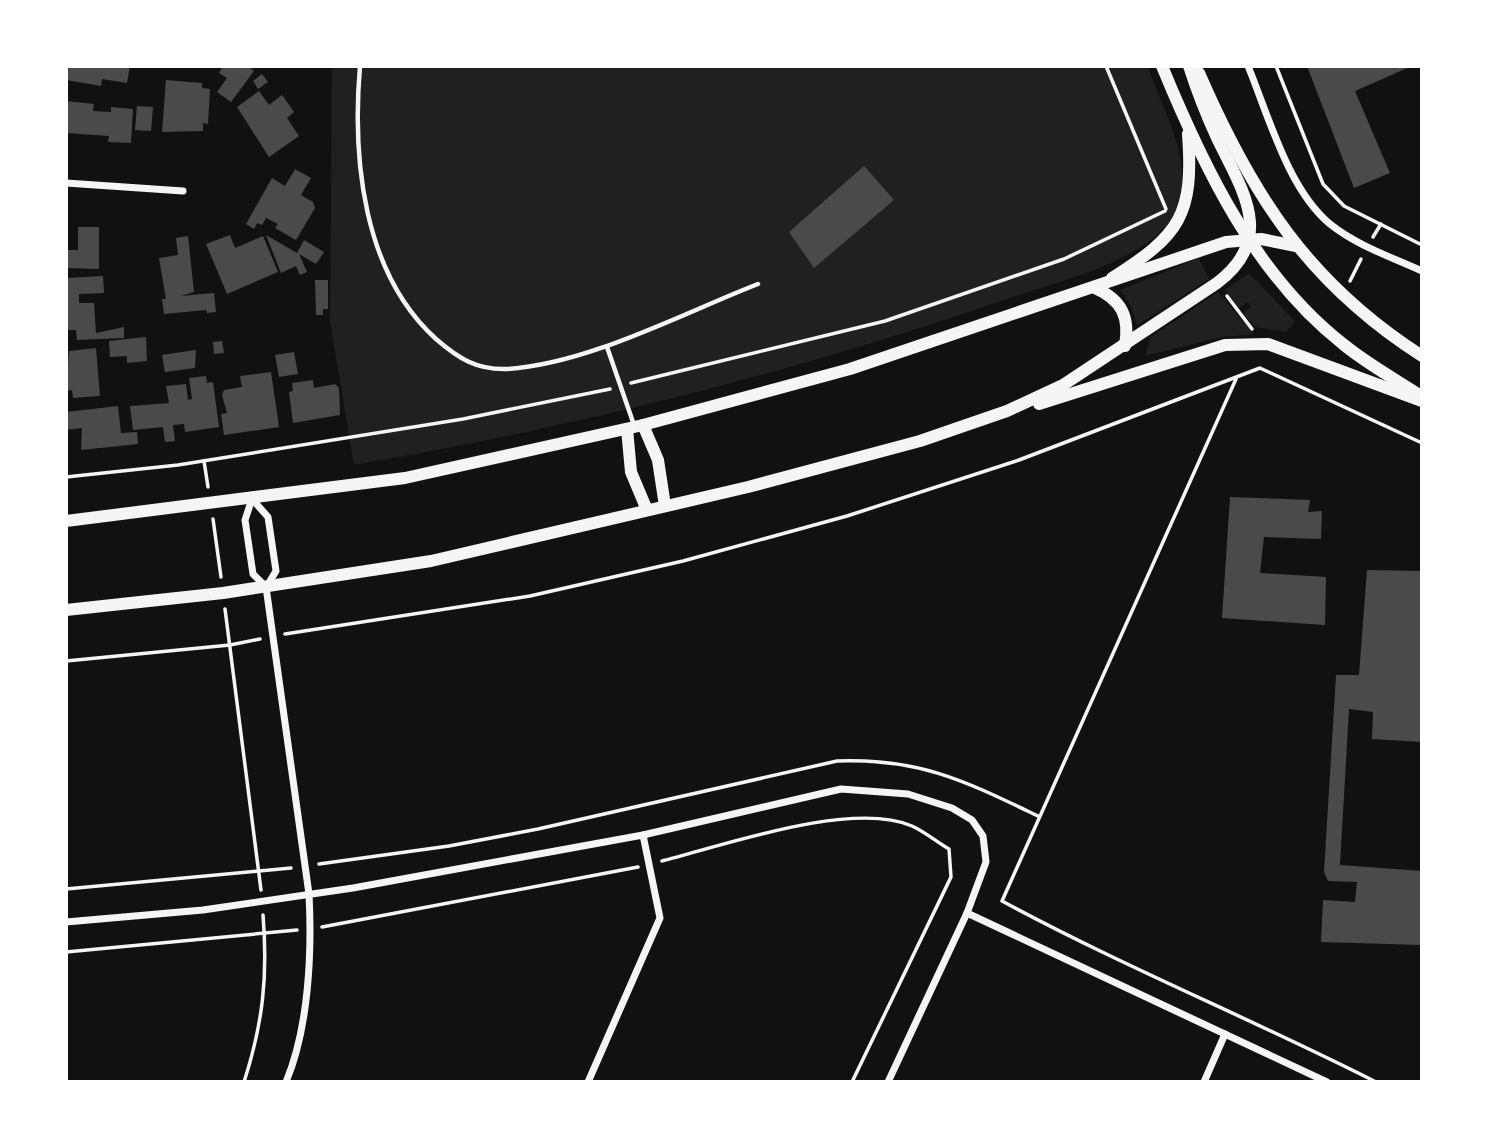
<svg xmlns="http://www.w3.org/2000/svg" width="1488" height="1148" font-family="Arial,sans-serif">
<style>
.green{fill:#202020}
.building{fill:#4a4a4a}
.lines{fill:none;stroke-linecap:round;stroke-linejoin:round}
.path{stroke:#f5f5f5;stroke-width:3.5}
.service{stroke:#f5f5f5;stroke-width:4.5}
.minor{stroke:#f5f5f5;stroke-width:7}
.secondary{stroke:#f5f5f5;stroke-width:12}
</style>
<rect width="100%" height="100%" fill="#111"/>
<g class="green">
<path d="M 332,67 L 1148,67 C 1163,113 1200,168 1172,217 C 1146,262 1052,283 1004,300 C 792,373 575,427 354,465 L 330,321 Z"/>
<polygon points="1199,258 1209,279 1137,325 1131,306 1120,290"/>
<polygon points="1249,273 1295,321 1286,332 1255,327 1243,313 1251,307 1248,302 1239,308 1225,290"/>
<polygon points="1218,292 1254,334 1222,337 1145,356 1151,337"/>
</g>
<g class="building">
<polygon points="69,66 130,66 127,83 102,79 101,86 66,80"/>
<polygon points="223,66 248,66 254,71 231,102 217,92 227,78 219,73"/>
<polygon points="1307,66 1412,66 1355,91 1390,173 1354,188"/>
<polygon points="262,74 268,82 258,89 253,81"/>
<polygon points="166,80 202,83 202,88 210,89 208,124 203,123 203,131 162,132"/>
<polygon points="259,91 269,105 282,95 294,112 287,118 299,136 269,157 237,107"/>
<polygon points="66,101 94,104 93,111 111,112 111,107 133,109 131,143 108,142 109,136 66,133"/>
<polygon points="137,106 153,107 151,131 135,130"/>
<polygon points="864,166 894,200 814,268 789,232"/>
<polygon points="295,169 311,178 301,195 313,202 315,208 296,240 275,228 278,224 266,218 262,225 257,223 254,229 246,224 272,178 285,186"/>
<polygon points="78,227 99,227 99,269 66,268 66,250 78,250"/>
<polygon points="230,235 235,248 263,236 278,272 227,294 206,244"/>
<polygon points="266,235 297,253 304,240 324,252 316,264 299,254 307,272 300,275 296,266 281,273"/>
<polygon points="188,236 194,292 181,296 214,293 216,312 207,313 206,310 164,314 162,299 166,299 159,258 178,255 176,238"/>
<polygon points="103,276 104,293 79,294 79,303 94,303 96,333 124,327 124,338 77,340 76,330 66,330 66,278"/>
<polygon points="315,280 328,280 328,309 323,309 323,315 316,315"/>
<polygon points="146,337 147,361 127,363 127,356 110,357 109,341"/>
<polygon points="222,341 224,353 214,354 213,342"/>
<polygon points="96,348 100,396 73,398 72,390 66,391 69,351"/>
<polygon points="196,350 195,368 165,372 162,355"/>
<polygon points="294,352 298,374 279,377 275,355"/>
<polygon points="271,372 279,427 224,435 221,414 227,413 222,395 224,390 242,387 240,376"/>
<polygon points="206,376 207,383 213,382 219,427 185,432 184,424 173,425 175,441 165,442 163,427 133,430 130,406 169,403 166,386 186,384 188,400 192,399 189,378"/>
<polygon points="313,380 314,388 335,384 339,388 340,415 293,423 289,392 293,391 292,383"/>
<polygon points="118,406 121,433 137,432 138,444 81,450 82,428 66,430 66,412"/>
<polygon points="1230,497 1310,500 1308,512 1322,511 1321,539 1264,537 1260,573 1326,577 1325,625 1222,618"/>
<polygon points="1367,570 1422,571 1422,742 1372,739 1373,712 1349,709 1340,865 1422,871 1422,945 1321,942 1323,900 1355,902 1357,882 1328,881 1324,872 1336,675 1359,675"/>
</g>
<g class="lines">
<g class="path">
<polyline points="1106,66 1166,209"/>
<polyline points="1276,66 1323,184 1344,206 1422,245"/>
<polyline points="1373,237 1381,224"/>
<polyline points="1350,281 1361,259"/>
<polyline points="1227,296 1252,329"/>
<path d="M 1236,379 L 1002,901 C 1124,967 1252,1019 1376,1082"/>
<polyline points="631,383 885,321 1064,259 1165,211"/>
<polyline points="204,461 208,487"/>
<polyline points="66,477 178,465 463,419 610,389"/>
<polyline points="213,519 221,577"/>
<polyline points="225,609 261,890"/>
<polyline points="285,634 530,596 683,561 847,516 1019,460 1260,368 1422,443"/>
<polyline points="66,661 230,645 260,639"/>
<path d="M 662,861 C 725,845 852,800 912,826 C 925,832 937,842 949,849 L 951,877 L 852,1082"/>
<path d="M 319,864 L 449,846 L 538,829 L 837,761 C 920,758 965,781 1038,816"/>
<polyline points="66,889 291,868"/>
<polyline points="322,927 638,867"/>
<polyline points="66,952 297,930"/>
<path d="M 244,1082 C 263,1023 268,976 263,915"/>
</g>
<g class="service">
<path d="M 360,66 C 352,159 363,273 436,339 C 458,358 476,370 507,369 C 588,364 681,314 758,284"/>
<polyline points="607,347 634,425"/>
</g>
<g class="minor">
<path d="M 1248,66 C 1269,117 1288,189 1330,224 C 1356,245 1391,257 1422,271"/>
<polyline points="66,183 183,191"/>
<path d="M 252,499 L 245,520 L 253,574 L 266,587 L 309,894 C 312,952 309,1027 286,1082"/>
<polyline points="252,499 268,517 276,571 267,586"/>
<polyline points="967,913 1327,1082"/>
<polyline points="66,922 203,910 353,888 643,835 841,789 908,794 952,808 972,820 983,836 986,862 967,913 888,1082"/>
<polyline points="588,1082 660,918 643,835"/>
<polyline points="1204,1082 1225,1034"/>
</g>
<g class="secondary">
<path d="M 1162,66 C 1204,168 1255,275 1343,344 C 1366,363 1393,378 1418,394"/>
<path d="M 1199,73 C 1252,195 1308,283 1422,356"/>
<path d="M 1112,278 C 1180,235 1194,215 1188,134"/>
<path d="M 1095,288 C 1122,300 1130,317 1125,346"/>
<polyline points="1039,404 1225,345 1268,344 1422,401"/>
<polyline points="643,425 658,460 665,506"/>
<polyline points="627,429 631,472 647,510"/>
<polyline points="66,521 405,478 643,425 850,369 1226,242 1261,239 1296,246"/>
<path d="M 66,610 L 223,593 L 431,561 L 748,487 L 920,441 L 1007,411 L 1063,385 L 1217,283 C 1277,238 1242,190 1217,138 C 1206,114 1197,91 1189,66"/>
</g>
</g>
<rect width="1488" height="1148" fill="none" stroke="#ffffff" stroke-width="136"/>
</svg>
